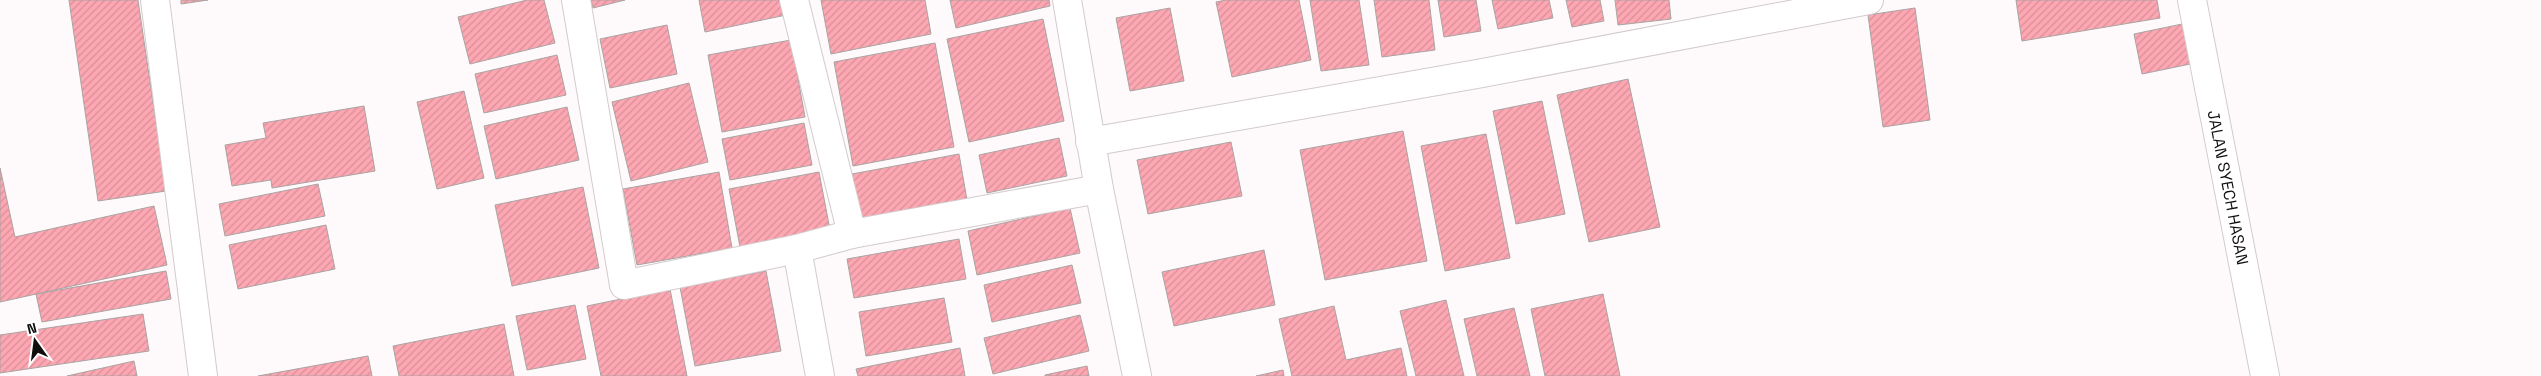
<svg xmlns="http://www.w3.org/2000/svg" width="2541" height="376" font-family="'Space Grotesk',sans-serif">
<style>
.building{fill:url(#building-hatch);stroke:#aaa3a3}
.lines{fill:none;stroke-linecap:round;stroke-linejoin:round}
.street-casing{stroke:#d3cbcc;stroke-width:30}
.street{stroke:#fff;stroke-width:28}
.labels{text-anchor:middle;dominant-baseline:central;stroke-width:5;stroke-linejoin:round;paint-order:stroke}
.street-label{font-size:16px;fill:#110e0e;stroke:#fff}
</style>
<defs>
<pattern id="building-hatch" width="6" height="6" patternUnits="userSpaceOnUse" patternTransform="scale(1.25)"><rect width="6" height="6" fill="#fda7b2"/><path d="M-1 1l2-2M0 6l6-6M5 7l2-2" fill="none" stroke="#d88f98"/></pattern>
</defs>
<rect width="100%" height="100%" fill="#fef9fa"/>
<g class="building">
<polygon points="69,0 138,0 166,191 98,201"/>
<polygon points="181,0 208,0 181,4"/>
<polygon points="527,0 544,0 555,43 470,64 458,17"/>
<polygon points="591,0 625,0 593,8"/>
<polygon points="699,0 788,0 791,14 705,32"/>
<polygon points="821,0 925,0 931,34 831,54"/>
<polygon points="950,0 1049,0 1050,6 956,28"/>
<polygon points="1226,0 1299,0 1311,60 1232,77 1216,2"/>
<polygon points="1310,0 1359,0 1369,65 1321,71"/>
<polygon points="1374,0 1429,0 1435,50 1382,57"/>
<polygon points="1438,0 1476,0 1481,31 1444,37"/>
<polygon points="1492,0 1549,0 1553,18 1498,29"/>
<polygon points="1566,0 1600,0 1604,21 1572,27"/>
<polygon points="1615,0 1669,0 1671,19 1618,25"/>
<polygon points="2016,0 2157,0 2160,18 2022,41"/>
<polygon points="1170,8 1184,81 1130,91 1116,18"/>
<polygon points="1915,8 1930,120 1883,127 1868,15"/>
<polygon points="1043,19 1064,121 969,142 947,39"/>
<polygon points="2187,23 2195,63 2142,74 2134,34"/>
<polygon points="667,25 677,74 610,88 600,39"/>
<polygon points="791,40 805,117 722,132 708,55"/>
<polygon points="935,43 954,147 853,166 834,62"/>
<polygon points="557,55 566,95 484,113 475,74"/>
<polygon points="1628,79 1660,227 1589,242 1557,95"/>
<polygon points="689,83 708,162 631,181 612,102"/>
<polygon points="464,91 484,178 437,189 417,102"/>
<polygon points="1542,101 1565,214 1516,224 1493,111"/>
<polygon points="364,106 375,171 272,188 271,180 232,186 225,145 266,138 263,123"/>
<polygon points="567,107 579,160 496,179 484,126"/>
<polygon points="804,123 812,165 730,180 722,139"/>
<polygon points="1403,131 1427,261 1325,280 1300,150"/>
<polygon points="1486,134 1510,258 1445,271 1421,146"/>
<polygon points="1059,138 1067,176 987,193 979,155"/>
<polygon points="1231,142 1242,196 1148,214 1137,160"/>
<polygon points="959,154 967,200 861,220 852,174"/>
<polygon points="0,168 15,237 154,206 167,265 0,302"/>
<polygon points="719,172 732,248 637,265 623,189"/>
<polygon points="819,172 830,230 740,247 729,189"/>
<polygon points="318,184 325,216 225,236 219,204"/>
<polygon points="583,187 599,268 512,286 495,205"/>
<polygon points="1070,208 1080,253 977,275 968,231"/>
<polygon points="326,225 335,269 238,289 229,245"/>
<polygon points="959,239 966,279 854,298 847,259"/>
<polygon points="1264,250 1275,305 1174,326 1162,272"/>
<polygon points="1072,265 1081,303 992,322 984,285"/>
<polygon points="166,271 171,299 42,322 36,294"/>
<polygon points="766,271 781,351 695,366 680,287"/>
<polygon points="670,289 687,376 601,376 587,306"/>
<polygon points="1603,294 1620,376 1545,376 1531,309"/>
<polygon points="944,298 952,342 866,356 859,312"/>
<polygon points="1446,300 1464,376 1416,376 1400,311"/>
<polygon points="575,305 586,359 527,370 516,316"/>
<polygon points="1334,306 1346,360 1401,348 1407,376 1292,376 1279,319"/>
<polygon points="1514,308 1530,376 1477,376 1464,319"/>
<polygon points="143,314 149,351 0,373 0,335"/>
<polygon points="1080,315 1089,351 993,374 984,338"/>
<polygon points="504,324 514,376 399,376 393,346"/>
<polygon points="960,348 965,376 858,376 856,369"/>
<polygon points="368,356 372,376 258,376"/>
<polygon points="134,361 137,376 67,376"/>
<polygon points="1087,366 1089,376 1045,376 1045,375"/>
<polygon points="1283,370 1284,376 1256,376"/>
</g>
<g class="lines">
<g class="street-casing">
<g id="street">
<polyline points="155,0 203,376"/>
<polyline points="576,0 624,285 797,249 852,234 1099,189"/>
<polyline points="794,0 852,234"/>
<polyline points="1067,0 1099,189 1137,376"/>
<path id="s1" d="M 2192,0 L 2265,376"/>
<polyline points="1090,142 1477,74 1869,0"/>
<polyline points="797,249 820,376"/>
</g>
</g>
<use href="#street" class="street"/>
</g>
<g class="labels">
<g class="street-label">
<text stroke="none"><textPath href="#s1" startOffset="191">JALAN SYECH HASAN</textPath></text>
</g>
</g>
<g transform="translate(35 341) rotate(346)" stroke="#ffffff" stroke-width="4" paint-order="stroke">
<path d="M0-4L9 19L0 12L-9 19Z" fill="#110e0e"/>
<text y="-8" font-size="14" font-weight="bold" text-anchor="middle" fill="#110e0e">N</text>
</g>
</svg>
